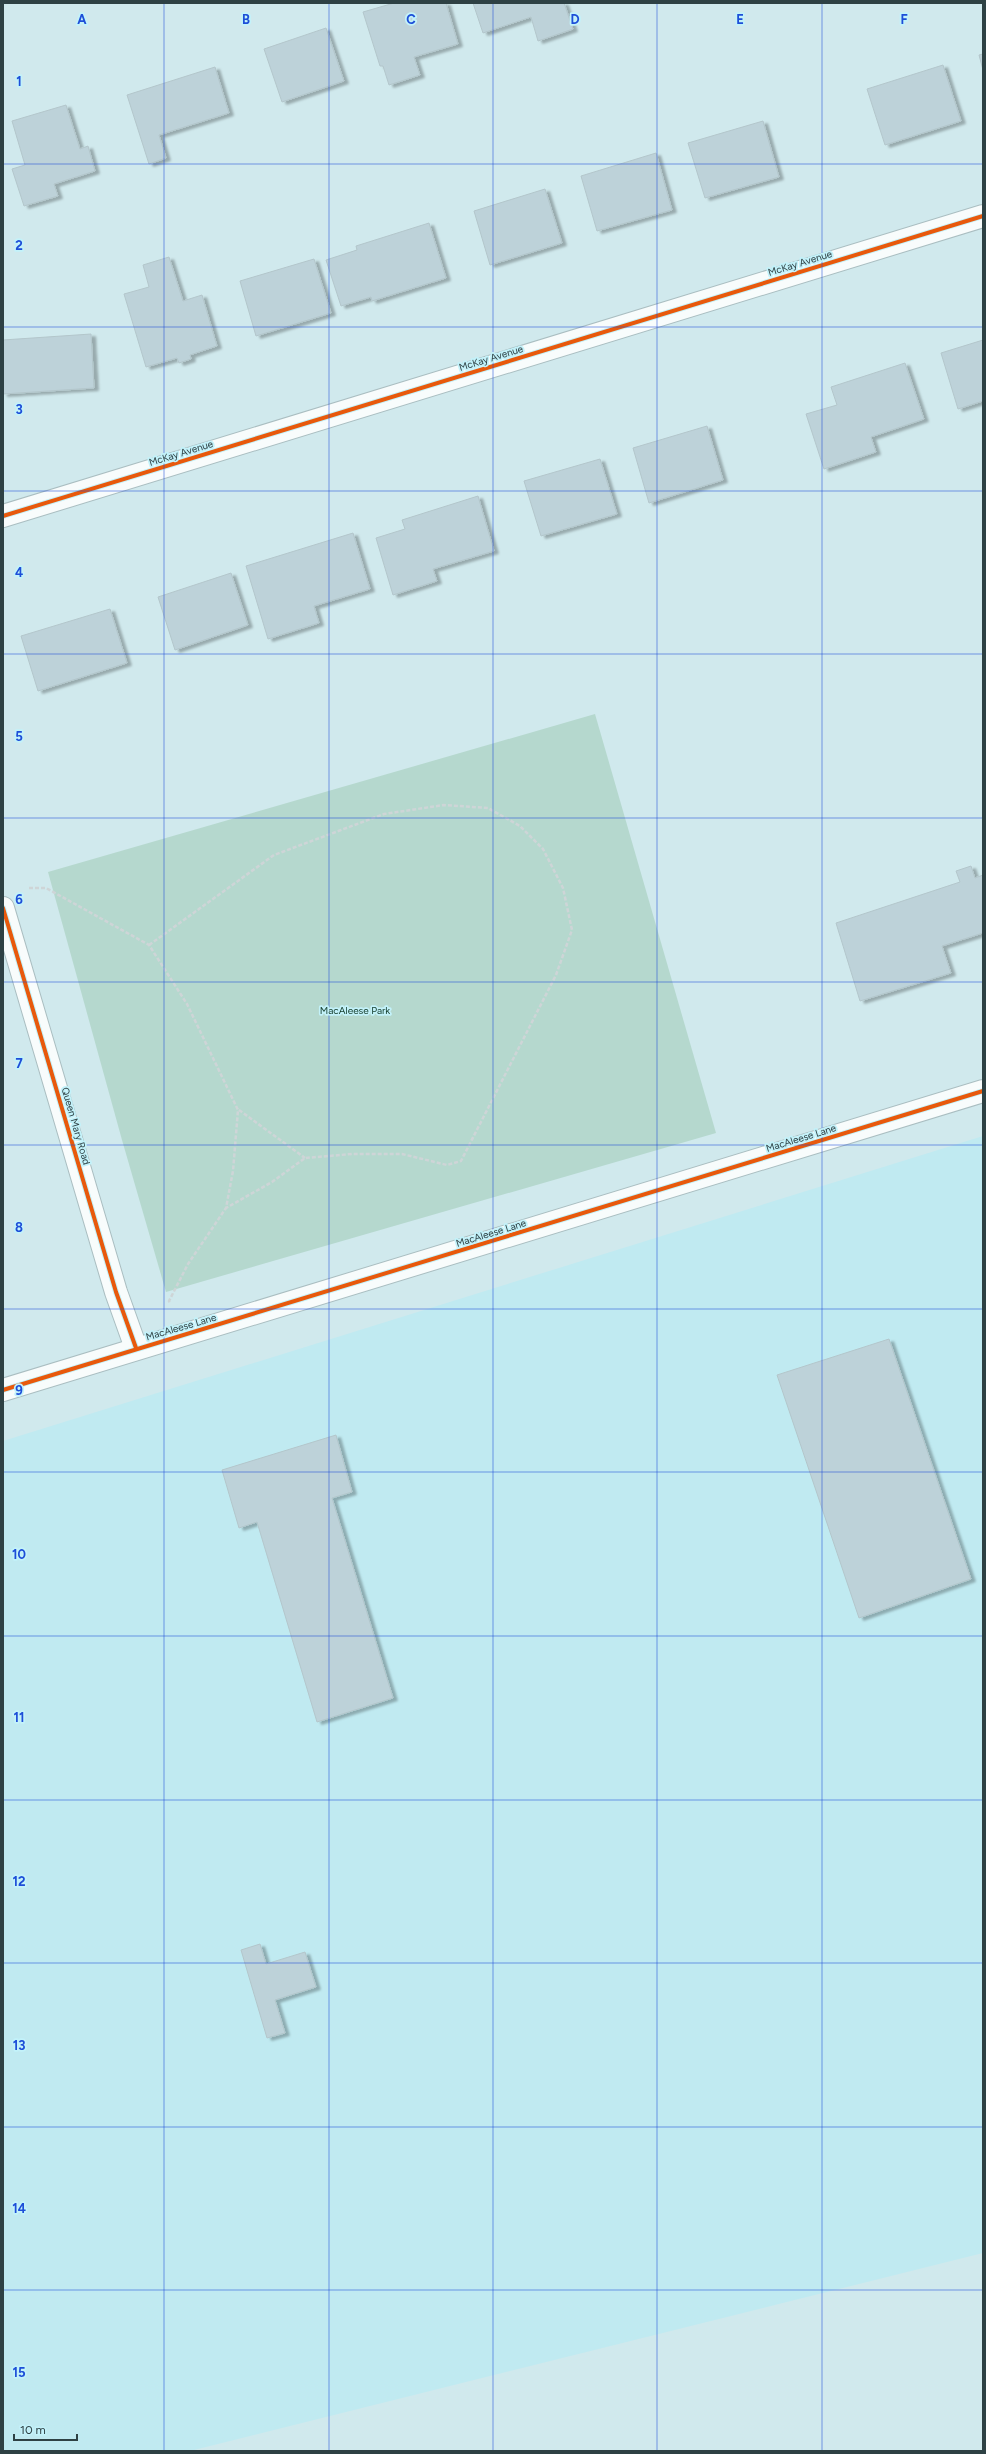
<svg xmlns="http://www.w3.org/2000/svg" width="986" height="2454" font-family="Figtree,sans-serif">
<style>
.built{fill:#c0eaf1}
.green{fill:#b5d8ce}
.building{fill:#bdd2d9;stroke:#b3c6cb;filter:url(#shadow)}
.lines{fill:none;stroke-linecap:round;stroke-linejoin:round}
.street-casing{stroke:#aabec1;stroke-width:24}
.path{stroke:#ced5d7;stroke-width:2.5;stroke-dasharray:4 2;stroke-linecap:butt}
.street{stroke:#f8fcfc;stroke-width:22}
.cycleway-casing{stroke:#c3f2fa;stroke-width:6}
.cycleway{stroke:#e8590c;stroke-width:4}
.grid{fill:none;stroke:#1d4ed8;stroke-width:1;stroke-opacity:0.55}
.labels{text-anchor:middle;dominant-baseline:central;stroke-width:3.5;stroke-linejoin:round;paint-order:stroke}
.street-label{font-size:10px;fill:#2e4144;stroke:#c3f2fa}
.park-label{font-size:10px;fill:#123b2a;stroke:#c3f2fa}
.grid-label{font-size:13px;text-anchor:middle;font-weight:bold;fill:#1d4ed8;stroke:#c3f2fa;stroke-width:3.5;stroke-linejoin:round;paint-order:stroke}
</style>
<defs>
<filter id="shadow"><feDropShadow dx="4.5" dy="2.5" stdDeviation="1" flood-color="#0004"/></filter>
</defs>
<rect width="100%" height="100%" fill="#d0e9ed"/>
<polygon class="built" points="983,1136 983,2253 190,2451 3,2451 3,1441"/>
<polygon class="green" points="595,714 716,1133 166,1292 122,1140 48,872"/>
<g class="building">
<polygon points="394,3 446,3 458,44 414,57 420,75 389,85 383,66 380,66 363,12"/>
<polygon points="473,3 564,3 573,29 538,41 531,17 483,33"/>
<polygon points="326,28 344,81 282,102 264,49"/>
<polygon points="983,54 983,70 979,55"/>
<polygon points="943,65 961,121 885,145 867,89"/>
<polygon points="215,67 229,113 159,135 166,158 149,164 127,95"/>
<polygon points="66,105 80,149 88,146 95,171 54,184 58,196 24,206 12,169 25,165 12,121"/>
<polygon points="763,121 779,177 705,198 688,143"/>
<polygon points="656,153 672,210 597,231 581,176"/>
<polygon points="545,189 562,243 490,265 474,211"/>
<polygon points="429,223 446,278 372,301 371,297 341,306 326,260 357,250 356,246"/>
<polygon points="169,257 183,301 202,295 217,346 190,355 191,359 179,363 177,358 146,367 124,294 149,287 143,265"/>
<polygon points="314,259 331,313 256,336 240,281"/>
<polygon points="91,334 94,388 3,394 3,340"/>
<polygon points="983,340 983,401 958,409 941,353"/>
<polygon points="905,363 924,419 871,437 876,452 824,469 806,414 837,405 831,387"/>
<polygon points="707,426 723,480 649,503 633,448"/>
<polygon points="600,459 617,514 541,536 524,481"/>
<polygon points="478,496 494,551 433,569 437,581 393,595 376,538 405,529 402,520"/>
<polygon points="353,533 370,589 314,606 319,623 268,639 246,566"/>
<polygon points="231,573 248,625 175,650 158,597"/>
<polygon points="110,609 127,663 38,691 21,636"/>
<polygon points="971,866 975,878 983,875 983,933 942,946 951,973 860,1001 836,923 960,882 956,871"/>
<polygon points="889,1339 971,1579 859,1618 777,1375"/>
<polygon points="336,1435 352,1492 332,1498 393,1698 317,1722 257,1522 239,1528 222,1470"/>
<polygon points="260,1944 266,1964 305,1952 316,1987 275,2000 285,2033 267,2038 241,1950"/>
</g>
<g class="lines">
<g class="street-casing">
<g id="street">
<polyline points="3,516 983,216"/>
<polyline points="3,908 116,1292 136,1348"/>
<polyline points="3,1390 983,1091"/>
</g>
</g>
<g class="path">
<polyline points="29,888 46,888 149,945 187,1004 238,1110 233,1171 226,1208 188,1264 169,1301 170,1304"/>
<polyline points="149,945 274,855 384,814 444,805 488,808 520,826 543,849 563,888 572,930 556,975 461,1161 447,1165 402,1154 352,1154 305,1158 272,1182 226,1208"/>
<polyline points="239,1110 305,1158"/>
</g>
<use href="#street" class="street"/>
<g class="cycleway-casing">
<g id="cycleway">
<polyline points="3,516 983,216"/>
<polyline points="3,908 116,1292 136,1348"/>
<polyline points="3,1390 983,1091"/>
</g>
</g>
<use href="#cycleway" class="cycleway"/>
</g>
<path class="grid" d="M 164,3 L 164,2451M 329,3 L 329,2451M 493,3 L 493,2451M 657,3 L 657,2451M 822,3 L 822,2451M 3,164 L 983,164M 3,327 L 983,327M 3,491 L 983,491M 3,654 L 983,654M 3,818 L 983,818M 3,982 L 983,982M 3,1145 L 983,1145M 3,1309 L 983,1309M 3,1472 L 983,1472M 3,1636 L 983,1636M 3,1800 L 983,1800M 3,1963 L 983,1963M 3,2127 L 983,2127M 3,2290 L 983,2290"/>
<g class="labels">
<g class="street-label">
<text transform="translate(800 263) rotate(-17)">McKay Avenue</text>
<text transform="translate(491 358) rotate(-17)">McKay Avenue</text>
<text transform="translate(181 453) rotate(-17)">McKay Avenue</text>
<text transform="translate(76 1126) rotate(74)">Queen Mary Road</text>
<text transform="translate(801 1138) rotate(-17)">MacAleese Lane</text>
<text transform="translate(491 1233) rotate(-17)">MacAleese Lane</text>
<text transform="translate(181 1327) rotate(-16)">MacAleese Lane</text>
</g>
<g class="park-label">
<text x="355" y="1010">MacAleese Park</text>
</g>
</g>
<g class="grid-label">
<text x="82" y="24">A</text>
<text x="246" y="24">B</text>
<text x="411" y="24">C</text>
<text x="575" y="24">D</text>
<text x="740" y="24">E</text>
<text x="904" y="24">F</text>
<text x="19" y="86">1</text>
<text x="19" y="250">2</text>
<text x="19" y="414">3</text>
<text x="19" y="577">4</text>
<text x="19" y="741">5</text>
<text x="19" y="904">6</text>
<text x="19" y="1068">7</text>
<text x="19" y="1232">8</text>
<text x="19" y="1395">9</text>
<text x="19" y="1559">10</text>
<text x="19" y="1722">11</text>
<text x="19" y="1886">12</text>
<text x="19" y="2050">13</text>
<text x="19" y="2213">14</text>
<text x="19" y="2377">15</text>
</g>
<rect width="986" height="2454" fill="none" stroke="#2e4144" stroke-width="8"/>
<path d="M14 2434v6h63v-6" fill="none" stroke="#2e4144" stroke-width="2"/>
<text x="20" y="2434" font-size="12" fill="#2e4144" stroke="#c3f2fa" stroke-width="3" paint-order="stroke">10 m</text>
</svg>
